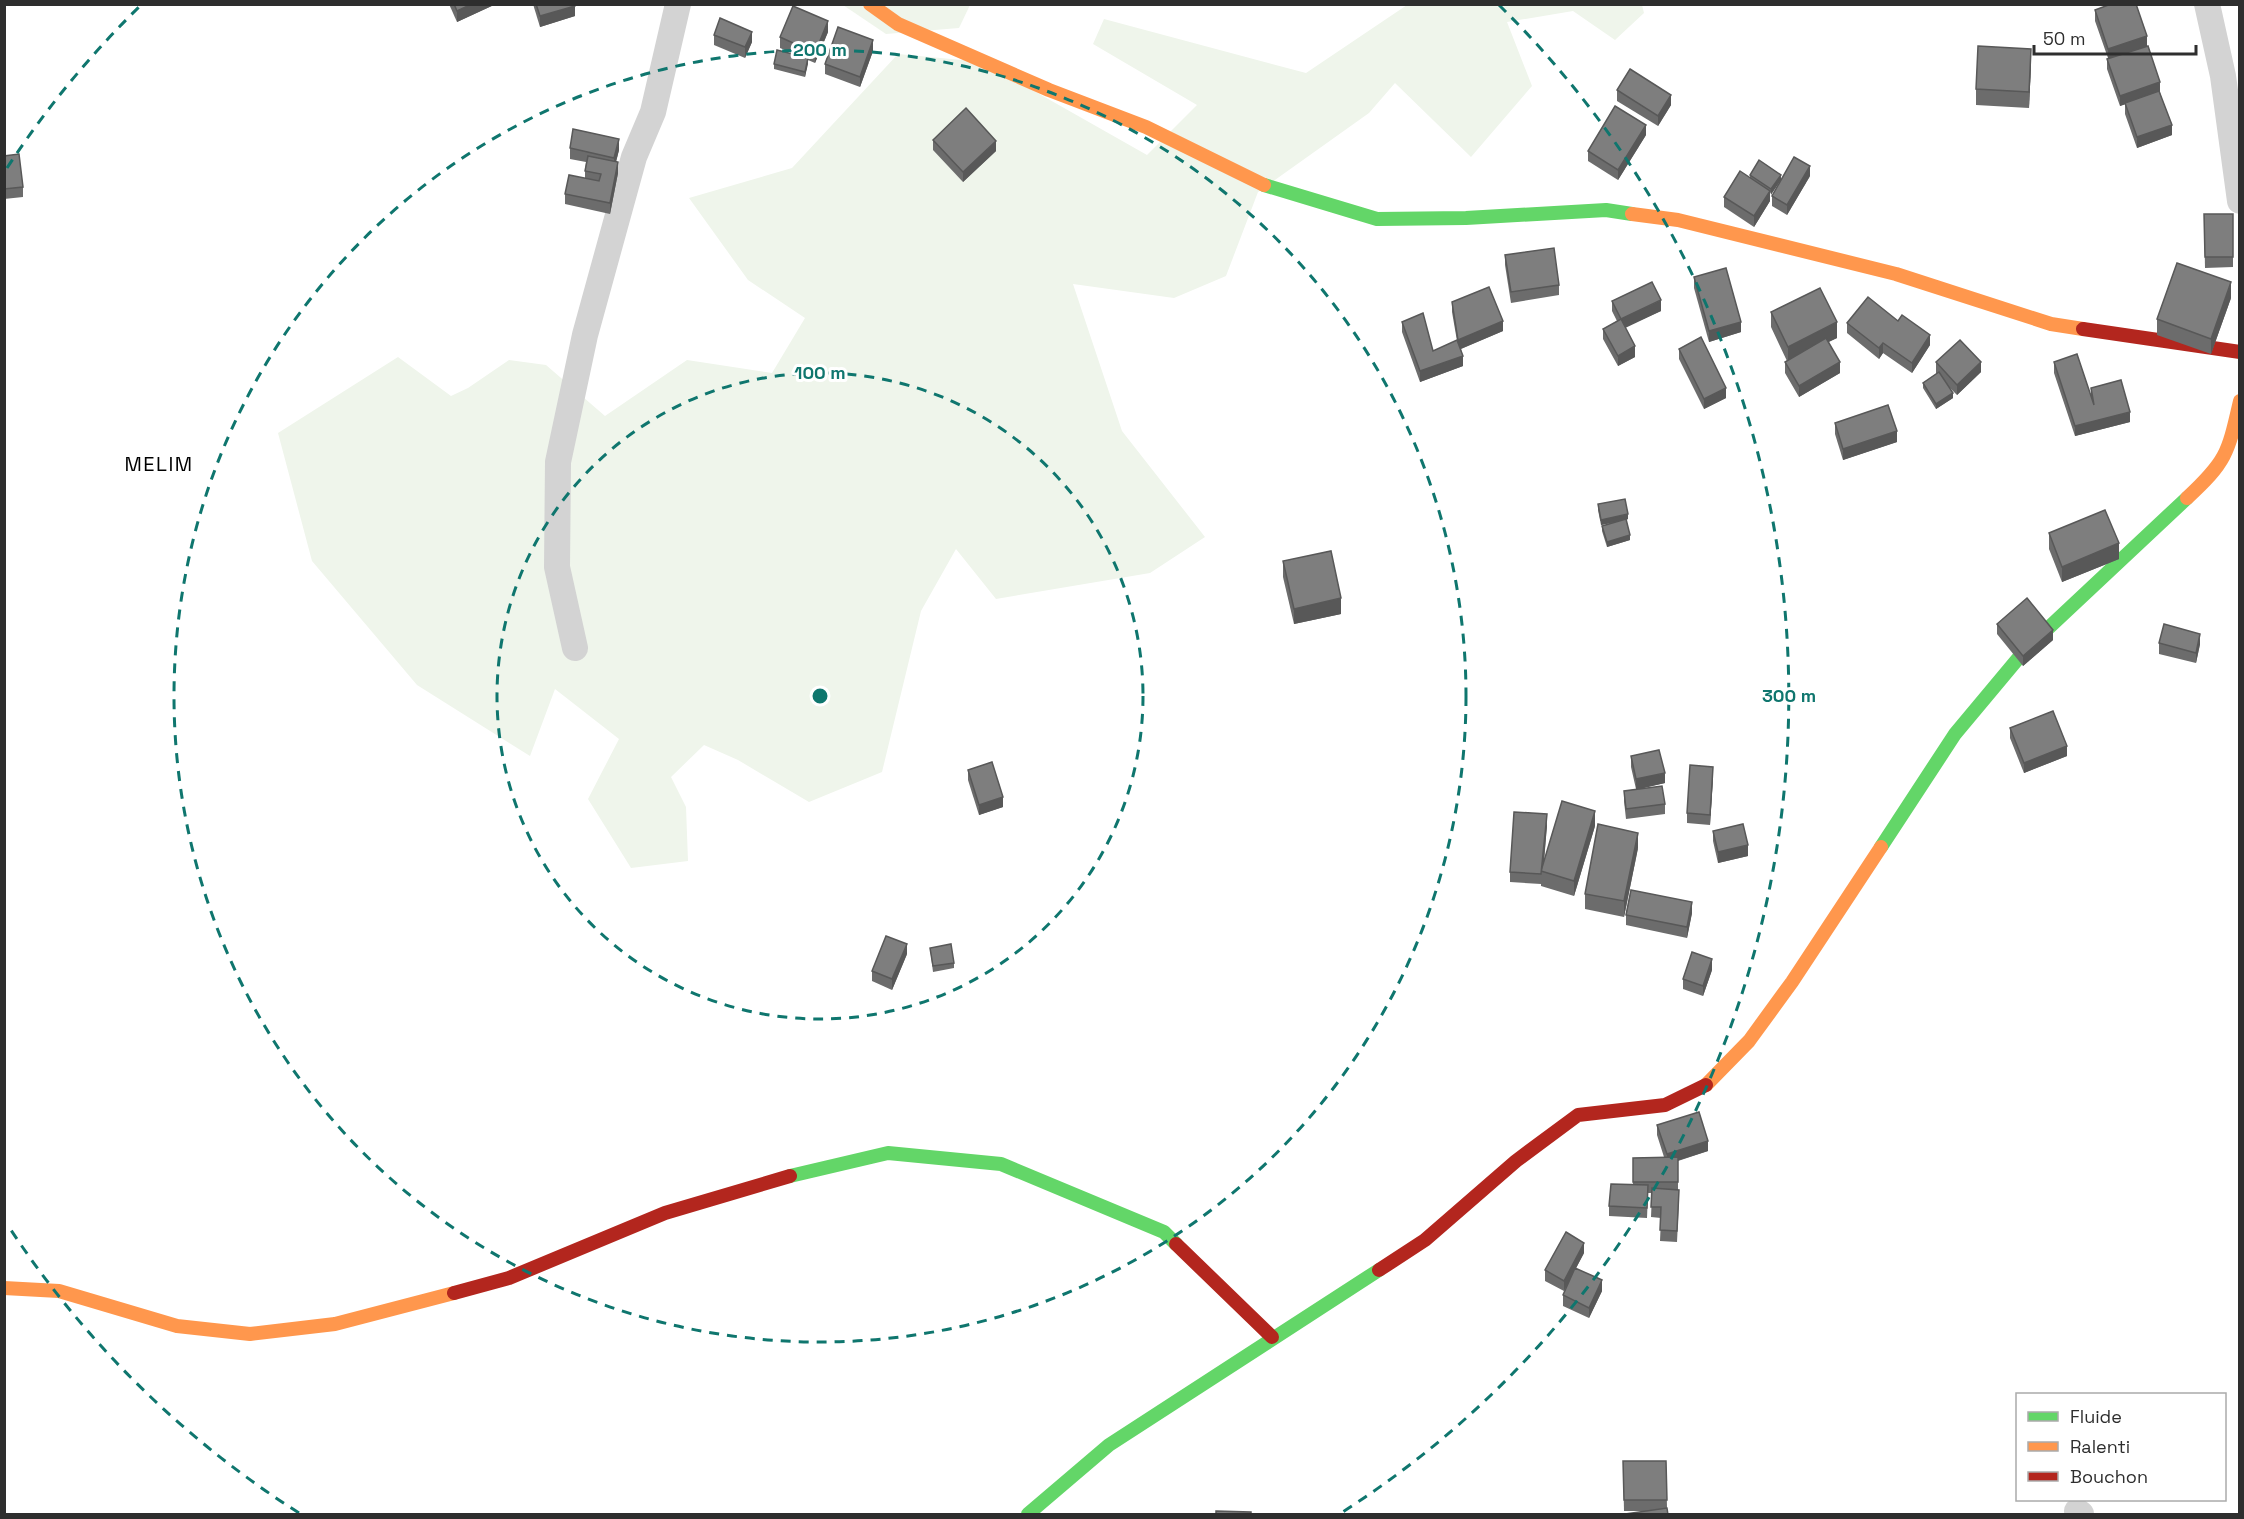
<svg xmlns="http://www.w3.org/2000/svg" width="2244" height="1519" font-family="'Space Grotesk',sans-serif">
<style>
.green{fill:#eff5eb}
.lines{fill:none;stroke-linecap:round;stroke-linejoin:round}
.street{stroke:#d3d3d3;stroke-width:26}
.fast{stroke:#63d668;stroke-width:14}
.slow{stroke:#ff974d;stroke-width:14}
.jam{stroke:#b3261e;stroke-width:14}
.wall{fill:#6c6c6c}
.shaded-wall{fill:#585858}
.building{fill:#7e7e7e;stroke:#585858;stroke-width:1.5}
.ring{fill:none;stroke:#0f766e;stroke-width:3;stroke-dasharray:10 8}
.labels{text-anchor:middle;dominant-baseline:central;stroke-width:6;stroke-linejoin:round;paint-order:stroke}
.quarter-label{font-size:20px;letter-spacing:1.5px;fill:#000;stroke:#fff}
.centre{fill:#0f766e;stroke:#fff;stroke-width:3}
.ring-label{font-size:18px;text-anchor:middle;font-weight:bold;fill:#0f766e;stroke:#fff;stroke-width:6;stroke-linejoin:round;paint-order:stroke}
</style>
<rect width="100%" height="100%" fill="#fff"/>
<g class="green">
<polygon points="843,5 970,5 959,28 886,34"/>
<polygon points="1407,5 1642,5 1644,13 1615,40 1573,11 1507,22 1532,86 1471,157 1395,83 1369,113 1258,192 1226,276 1174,298 1073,284 1122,431 1205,537 1150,573 996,599 956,549 921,611 882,772 809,802 738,760 704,745 671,777 686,807 688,861 631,868 588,799 619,739 555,689 530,756 417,685 312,561 278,433 398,357 451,396 468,388 509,360 546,365 605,416 687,360 772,373 805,318 748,280 689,198 792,168 898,54 983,62 1147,155 1197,105 1093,44 1104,19 1306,73"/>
</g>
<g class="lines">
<g class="street">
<polyline points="2207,4 2223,76 2240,201"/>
<polyline points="575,648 557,567 558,462 585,335 634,157 653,112 678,4"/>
<polyline points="2077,1511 2081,1514"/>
</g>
<g class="fast">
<polyline points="1264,185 1377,219 1466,218 1606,210 1632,214"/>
<polyline points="1881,847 1955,734 2026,649 2187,498"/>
<polyline points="790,1176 888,1153 1001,1164 1164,1232 1176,1244"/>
<polyline points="1028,1514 1109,1445 1379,1270"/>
</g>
<g class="slow">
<polyline points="870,4 898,24 1049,90 1146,127 1264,185"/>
<polyline points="1632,214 1678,220 1896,274 2051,324 2083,329"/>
<path d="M 2187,498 C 2227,461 2228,453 2240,401"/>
<polyline points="1706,1085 1749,1041 1792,982 1881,847"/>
<polyline points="4,1288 59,1291 177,1326 250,1334 335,1324 454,1293"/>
</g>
<g class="jam">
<polyline points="2083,329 2240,352"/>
<polyline points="1176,1244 1272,1337"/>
<polyline points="1379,1270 1425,1240 1516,1161 1578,1115 1665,1105 1706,1085"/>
<polyline points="454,1293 509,1278 665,1213 790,1176"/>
</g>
</g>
<g class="wall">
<polygon points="449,4 496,4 457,22"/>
<polygon points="533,4 575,4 575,16 540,27"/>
<polygon points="2095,10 2147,46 2172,135 2137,148 2125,114 2125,104 2120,106 2107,69 2107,59 2108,58 2095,21"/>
<polygon points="828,32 815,63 808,60 805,77 774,69 774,64 799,56 780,48 780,37"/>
<polygon points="714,35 752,42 745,58 714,45"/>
<polygon points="873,51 860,87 825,74 825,64"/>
<polygon points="2031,64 2029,108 1976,105 1976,89"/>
<polygon points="1617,90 1671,105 1658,126 1617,101"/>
<polygon points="1646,135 1618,180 1588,161 1588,151"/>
<polygon points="933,140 996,151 963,182 933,150"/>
<polygon points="570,148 619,150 616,162 618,173 610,214 565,204 565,194 585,178 585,171 586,162 570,159"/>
<polygon points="4,156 23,187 23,197 4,199"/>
<polygon points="1750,175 1781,175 1770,194 1770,201 1754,227 1724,207 1724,197 1750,177"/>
<polygon points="1810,176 1787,215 1772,206 1772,196"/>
<polygon points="2204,214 2233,214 2233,267 2205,268"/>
<polygon points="1505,255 1559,285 1559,295 1511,303 1505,265"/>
<polygon points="1694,277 1741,332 1709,342 1694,288"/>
<polygon points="2231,298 2211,354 2157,335 2157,319"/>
<polygon points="1612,301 1661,311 1625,327 1635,357 1618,366 1603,339 1603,329 1617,321 1612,311"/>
<polygon points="1452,302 1503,331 1461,349 1463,366 1420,382 1402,332 1402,322 1433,351 1457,341 1452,312"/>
<polygon points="1771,312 1837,338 1828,342 1840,373 1799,397 1785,373 1785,362 1787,361 1771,327"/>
<polygon points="1898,321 1930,345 1912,373 1883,353 1879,359 1847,333 1847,323"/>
<polygon points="1679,349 1726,398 1704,409 1679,359"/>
<polygon points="1936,362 1981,372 1957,395 1949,387 1953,398 1936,409 1923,388 1923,383 1936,374"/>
<polygon points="2054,362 2091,395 2091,388 2130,422 2075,436 2054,373"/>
<polygon points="1835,423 1897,442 1843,460 1835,434"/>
<polygon points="1598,504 1628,519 1626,520 1630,540 1607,547 1602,531 1602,526 1612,523 1601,525 1598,510"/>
<polygon points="2049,533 2119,559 2062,582 2049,549"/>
<polygon points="1283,561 1341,614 1294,624 1283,577"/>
<polygon points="1997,624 2053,640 2023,666 1997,634"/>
<polygon points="2159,643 2200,644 2196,663 2159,654"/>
<polygon points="2010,728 2067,756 2024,773 2010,738"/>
<polygon points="1631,756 1665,783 1637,789 1665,804 1665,814 1626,819 1624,801 1624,791 1636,789 1631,767"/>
<polygon points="968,770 1003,807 979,815 968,780"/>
<polygon points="1713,777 1710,825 1687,823 1687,813"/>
<polygon points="1547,825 1544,862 1595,826 1574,896 1541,886 1541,884 1510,882 1510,872"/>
<polygon points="1713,831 1748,856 1718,863 1713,841"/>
<polygon points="1638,848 1624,917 1585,909 1585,894"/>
<polygon points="1692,913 1687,938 1626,925 1626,915"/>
<polygon points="930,948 954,963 954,968 933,972"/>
<polygon points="907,954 892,990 872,981 872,971"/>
<polygon points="1712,970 1703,996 1683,989 1683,979"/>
<polygon points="1657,1125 1708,1151 1678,1161 1678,1190 1679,1200 1677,1242 1660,1241 1661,1218 1651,1217 1652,1193 1648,1193 1647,1218 1609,1216 1609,1206 1633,1185 1633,1158 1664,1157 1657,1135"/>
<polygon points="1584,1253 1576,1268 1602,1291 1589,1318 1563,1306 1563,1295 1569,1282 1564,1291 1545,1281 1545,1270"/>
<polygon points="1623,1461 1666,1461 1667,1508 1649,1511 1624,1511"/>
</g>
<g class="shaded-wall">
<polygon points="472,4 496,4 457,22 457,11"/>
<polygon points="575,6 575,16 540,27 540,16"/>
<polygon points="828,21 828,32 815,63 815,53"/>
<polygon points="752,32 752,42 745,58 745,47"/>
<polygon points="2147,36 2147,46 2108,59 2108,49"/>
<polygon points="873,40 873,51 860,87 860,77"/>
<polygon points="2031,49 2031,64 2029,108 2029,92"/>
<polygon points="808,58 808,64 805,77 805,72"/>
<polygon points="2160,82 2160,93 2120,106 2120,96"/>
<polygon points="1671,95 1671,105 1658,126 1658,116"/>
<polygon points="1646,125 1646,135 1618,180 1618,170"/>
<polygon points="2172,125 2172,135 2137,148 2137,137"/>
<polygon points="619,139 619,150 614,169 614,158"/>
<polygon points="996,141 996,151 963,182 963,172"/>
<polygon points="618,162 618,173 610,214 610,203"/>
<polygon points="1810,166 1810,176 1787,215 1787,205"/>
<polygon points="1781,175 1781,180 1771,195 1771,189"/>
<polygon points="1770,191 1770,201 1754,227 1754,216"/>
<polygon points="2231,282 2231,298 2211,354 2211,339"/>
<polygon points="1661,300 1661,311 1621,330 1621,319"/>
<polygon points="1503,321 1503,331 1458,350 1458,340"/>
<polygon points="1741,322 1741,332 1709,342 1709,331"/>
<polygon points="1837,322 1837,338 1788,362 1788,347"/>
<polygon points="1930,335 1930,345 1912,373 1912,363"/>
<polygon points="1883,343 1883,353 1879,359 1879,348"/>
<polygon points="1635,346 1635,357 1618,366 1618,356"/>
<polygon points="1463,356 1463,366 1420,382 1420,371"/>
<polygon points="1840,362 1840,373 1799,397 1799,386"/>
<polygon points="1981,362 1981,372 1957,395 1957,385"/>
<polygon points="1726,388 1726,398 1704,409 1704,399"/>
<polygon points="1953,393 1953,398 1936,409 1936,404"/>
<polygon points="2130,412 2130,422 2075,436 2075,426"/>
<polygon points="1897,431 1897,442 1843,460 1843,449"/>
<polygon points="1628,514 1628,519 1601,525 1601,520"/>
<polygon points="1630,535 1630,540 1607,547 1607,542"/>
<polygon points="2119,543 2119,559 2062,582 2062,567"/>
<polygon points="1341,598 1341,614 1294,624 1294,609"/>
<polygon points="2053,630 2053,640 2023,666 2023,656"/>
<polygon points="2200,634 2200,644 2196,663 2196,653"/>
<polygon points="2067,746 2067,756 2024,773 2024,763"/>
<polygon points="1713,767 1713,777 1710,825 1710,815"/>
<polygon points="1665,773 1665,783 1636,790 1636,779"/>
<polygon points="1003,797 1003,807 979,815 979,805"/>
<polygon points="1595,811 1595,826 1574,896 1574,881"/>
<polygon points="1547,814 1547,825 1543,871 1542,871"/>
<polygon points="1638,833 1638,848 1624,917 1624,901"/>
<polygon points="1748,845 1748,856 1718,863 1718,852"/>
<polygon points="1692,902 1692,913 1687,938 1687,927"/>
<polygon points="907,944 907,954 892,990 892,979"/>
<polygon points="1712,959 1712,970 1703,996 1703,986"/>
<polygon points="1708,1141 1708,1151 1667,1164 1667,1154"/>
<polygon points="1584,1243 1584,1253 1564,1291 1564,1281"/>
<polygon points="1602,1280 1602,1291 1589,1318 1589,1308"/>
</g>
<g class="building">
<polygon points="454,4 472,4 457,11"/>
<polygon points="536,4 575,4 575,6 540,16"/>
<polygon points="2111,4 2136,4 2147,36 2108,49 2095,10"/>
<polygon points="793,6 828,21 815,53 780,37"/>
<polygon points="720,18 752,32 745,47 714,35"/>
<polygon points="838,27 873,40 860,77 825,64"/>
<polygon points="1978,46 2031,49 2029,92 1976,89"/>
<polygon points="2148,46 2160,82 2120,96 2107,59"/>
<polygon points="777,50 808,58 805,72 774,64"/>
<polygon points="1630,69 1671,95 1658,116 1617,90"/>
<polygon points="2159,91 2172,125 2137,137 2125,103"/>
<polygon points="1615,106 1646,125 1618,170 1588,151"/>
<polygon points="966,108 996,141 963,172 933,140"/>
<polygon points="573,129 619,139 614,158 570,148"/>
<polygon points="19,154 23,187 4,189 4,156"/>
<polygon points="588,156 618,162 610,203 565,194 569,175 599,181 601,174 585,171"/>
<polygon points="1794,157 1810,166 1787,205 1772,196"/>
<polygon points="1759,160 1781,175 1771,189 1750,175"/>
<polygon points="1740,171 1770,191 1754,216 1724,197"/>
<polygon points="2204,214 2233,214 2233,257 2205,257"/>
<polygon points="1554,248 1559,285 1511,292 1505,255"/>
<polygon points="2177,263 2231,282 2211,339 2157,319"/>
<polygon points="1726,268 1741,322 1709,331 1694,277"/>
<polygon points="1652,282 1661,300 1621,319 1612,301"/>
<polygon points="1489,287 1503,321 1458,340 1452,302"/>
<polygon points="1820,288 1837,322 1788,347 1771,312"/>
<polygon points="1868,297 1898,321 1902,315 1930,335 1912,363 1883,343 1879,348 1847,323"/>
<polygon points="1423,313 1433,351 1457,340 1463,356 1420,371 1402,322"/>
<polygon points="1621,319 1635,346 1618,356 1603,329"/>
<polygon points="1701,337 1726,388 1704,399 1679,349"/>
<polygon points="1826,338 1840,362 1799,386 1785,362"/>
<polygon points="1960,340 1981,362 1957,385 1936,362"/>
<polygon points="2077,354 2094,405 2091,388 2121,380 2130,412 2075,426 2054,362"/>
<polygon points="1939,372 1953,393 1936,404 1923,383"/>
<polygon points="1888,405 1897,431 1843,449 1835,423"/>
<polygon points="1625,499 1628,514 1601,520 1598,504"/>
<polygon points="2105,510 2119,543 2062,567 2049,533"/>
<polygon points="1626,519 1630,535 1607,542 1602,526"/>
<polygon points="1331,551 1341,598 1294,609 1283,561"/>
<polygon points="2027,598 2053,630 2023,656 1997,624"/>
<polygon points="2164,624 2200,634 2196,653 2159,643"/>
<polygon points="2053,711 2067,746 2024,763 2010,728"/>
<polygon points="1659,750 1665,773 1636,779 1631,756"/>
<polygon points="992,762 1003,797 979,805 968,770"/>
<polygon points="1690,765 1713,767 1710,815 1687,813"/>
<polygon points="1662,786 1665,804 1626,809 1624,791"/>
<polygon points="1562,801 1595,811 1574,881 1541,871"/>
<polygon points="1514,812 1547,814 1541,874 1510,872"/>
<polygon points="1598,824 1638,833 1624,901 1585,894"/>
<polygon points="1743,824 1748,845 1718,852 1713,831"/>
<polygon points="1631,890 1692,902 1687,927 1626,915"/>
<polygon points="886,936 907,944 892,979 872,971"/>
<polygon points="951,944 954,963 933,966 930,948"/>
<polygon points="1692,952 1712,959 1703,986 1683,979"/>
<polygon points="1699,1112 1708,1141 1667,1154 1657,1125"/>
<polygon points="1678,1157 1678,1182 1633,1182 1633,1158"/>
<polygon points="1611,1184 1648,1185 1647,1208 1609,1206"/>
<polygon points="1652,1188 1679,1190 1677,1231 1660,1230 1661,1207 1651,1207"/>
<polygon points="1566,1232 1584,1243 1564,1281 1545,1270"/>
<polygon points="1575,1268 1602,1280 1589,1308 1563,1295"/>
<polygon points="1623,1461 1666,1461 1667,1500 1624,1500"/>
<polygon points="1667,1508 1668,1515 1625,1514"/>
<polygon points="1216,1511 1251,1512 1251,1515 1216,1515"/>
</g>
<g class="ring">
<circle cx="820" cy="696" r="323"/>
<circle cx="820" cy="696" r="646"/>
<path d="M299 1513A969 969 0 0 1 7 1224M7 168A969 969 0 0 1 141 5M1499 5A969 969 0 0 1 1341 1513"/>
</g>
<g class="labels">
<g class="quarter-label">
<text x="159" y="464">MELIM</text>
</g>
</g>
<circle cx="820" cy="696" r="9" class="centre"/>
<g class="ring-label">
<text x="820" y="56">200 m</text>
<text x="820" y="379">100 m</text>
<text x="1789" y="702">300 m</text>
</g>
<rect width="2244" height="1519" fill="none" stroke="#2e2e2e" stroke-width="12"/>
<rect x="2016" y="1393" width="210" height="108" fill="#ffffff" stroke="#ababab" stroke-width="1.5"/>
<rect x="2028" y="1412" width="30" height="9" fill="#63d668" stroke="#ababab" stroke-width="1.5"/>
<text x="2070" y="1423" font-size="18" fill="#2e2e2e">Fluide</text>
<rect x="2028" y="1442" width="30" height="9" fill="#ff974d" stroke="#ababab" stroke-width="1.5"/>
<text x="2070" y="1453" font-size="18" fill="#2e2e2e">Ralenti</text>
<rect x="2028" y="1472" width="30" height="9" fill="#b3261e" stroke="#ababab" stroke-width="1.5"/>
<text x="2070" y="1483" font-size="18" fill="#2e2e2e">Bouchon</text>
<path d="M2034 45v9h162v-9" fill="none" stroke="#2e2e2e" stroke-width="3"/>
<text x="2043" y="45" font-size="18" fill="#2e2e2e" stroke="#ffffff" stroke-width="4.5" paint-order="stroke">50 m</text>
</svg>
